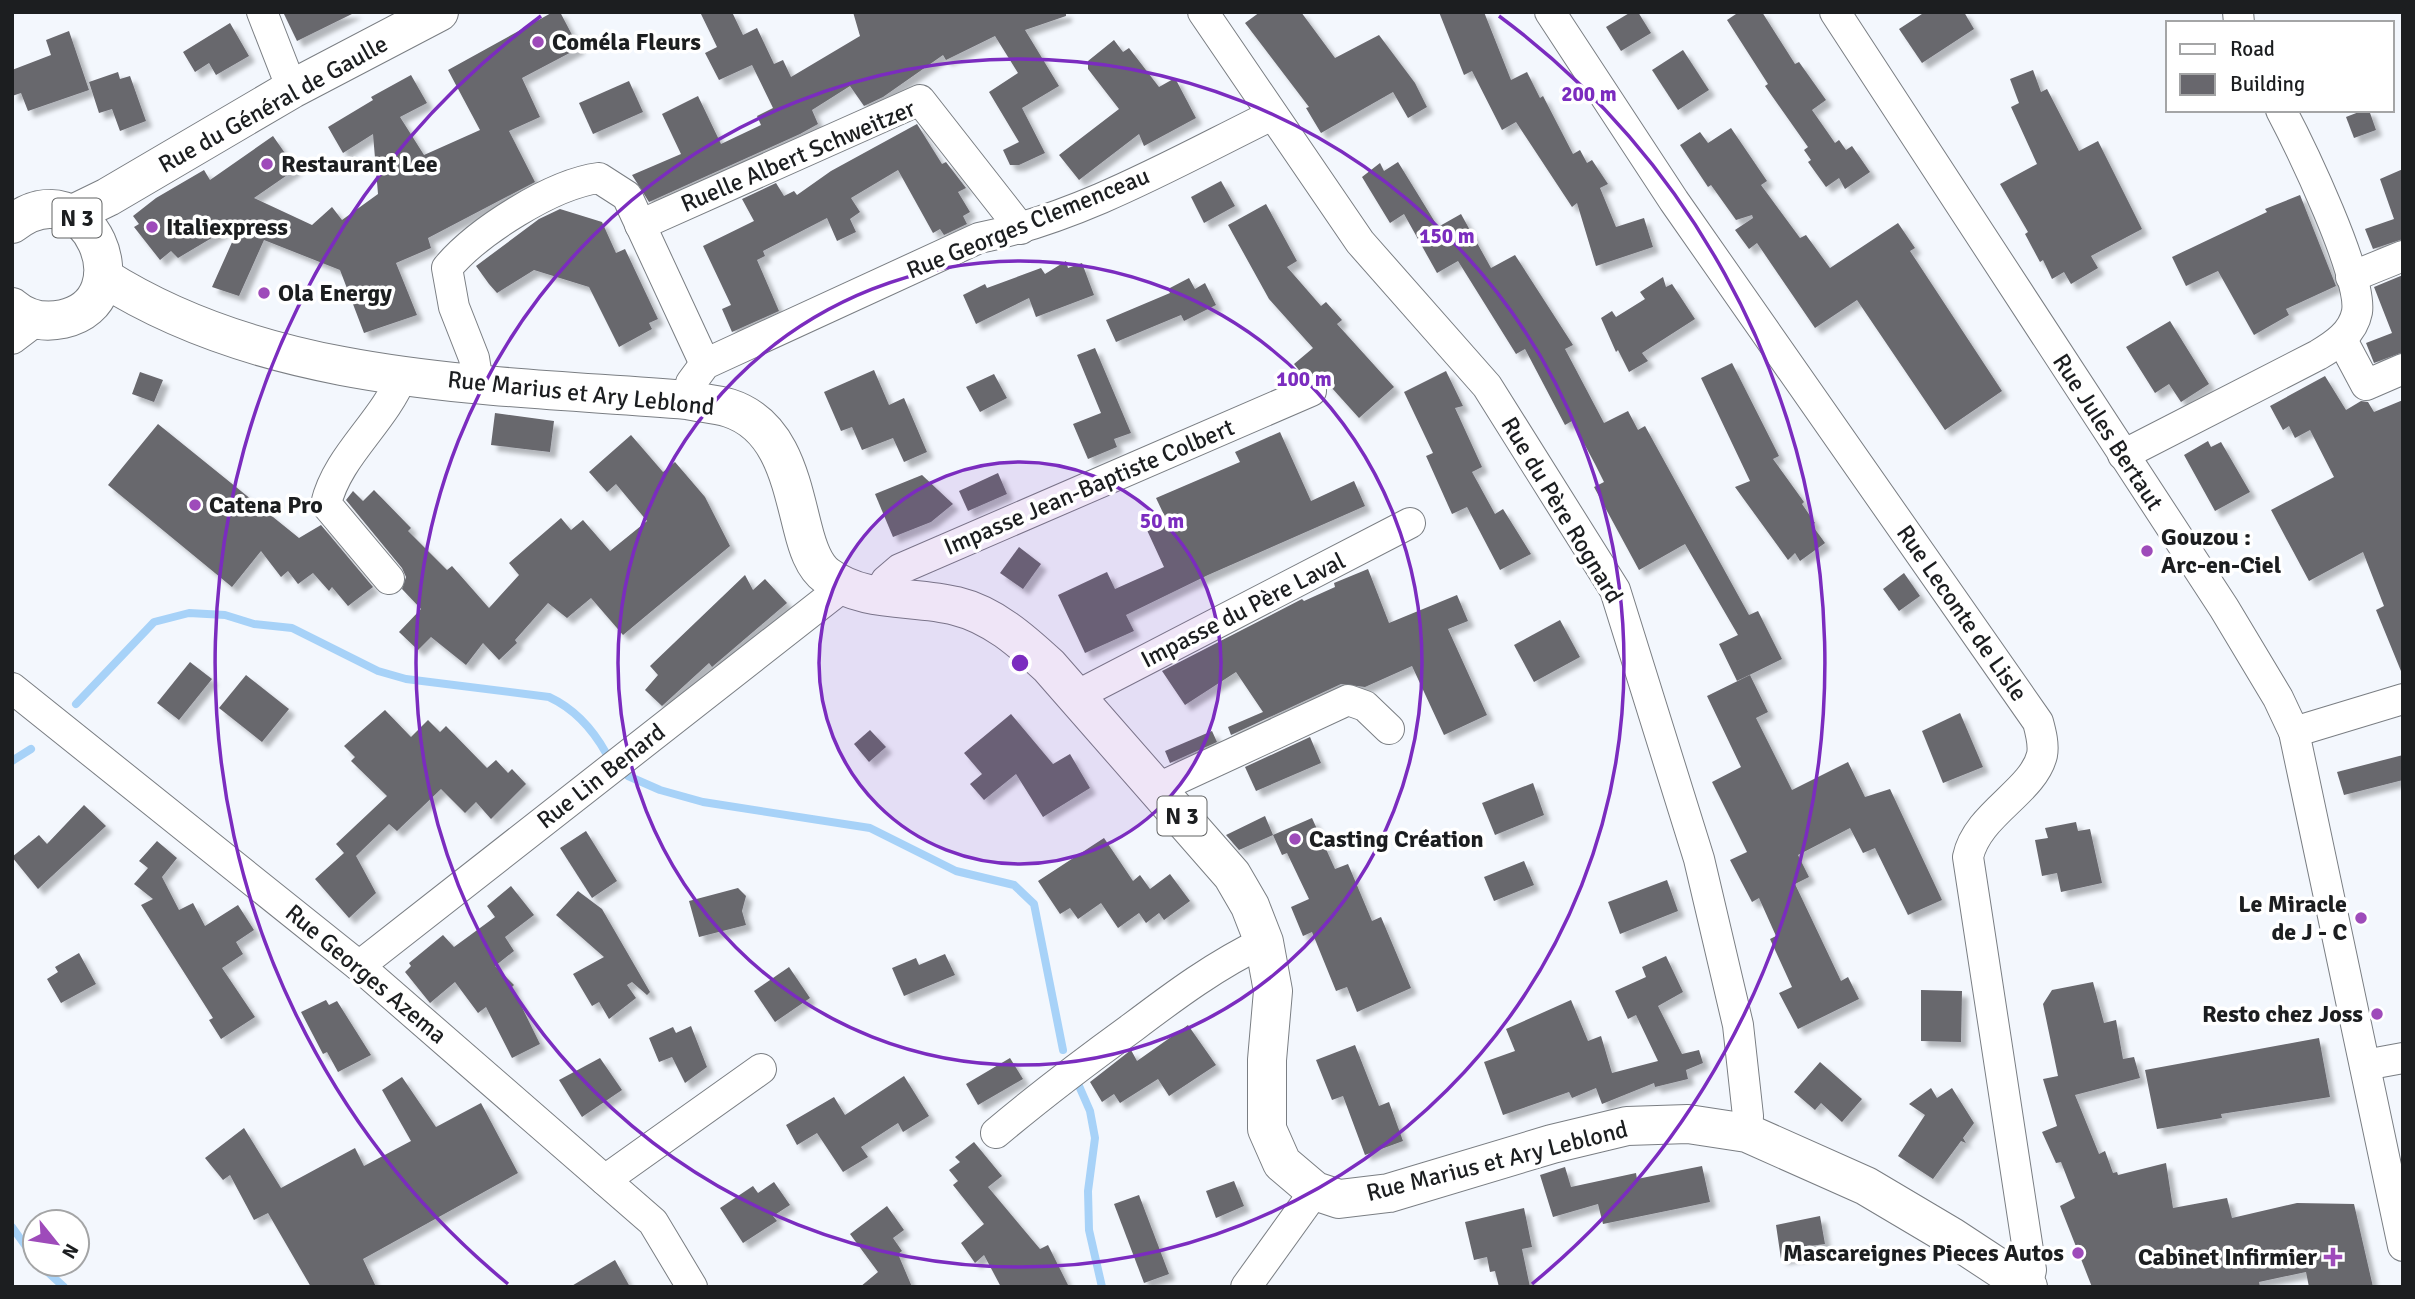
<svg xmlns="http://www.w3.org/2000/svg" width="2415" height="1299" font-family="Signika,sans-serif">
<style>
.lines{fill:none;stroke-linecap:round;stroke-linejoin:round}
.stream{stroke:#a7d2f8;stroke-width:8}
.building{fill:#68676d;filter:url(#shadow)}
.minor-casing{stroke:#7a7e83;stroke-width:32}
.major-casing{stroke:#7a7e83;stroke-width:40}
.minor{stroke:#fff;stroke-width:30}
.major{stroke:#fff;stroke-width:38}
.ring{fill:none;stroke:#7b2cbf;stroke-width:3.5}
.poi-dot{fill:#9e4bba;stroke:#fff;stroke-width:2.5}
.labels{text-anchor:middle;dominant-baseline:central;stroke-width:7;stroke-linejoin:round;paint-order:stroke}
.shield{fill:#fff;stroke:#606263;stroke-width:2}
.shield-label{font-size:23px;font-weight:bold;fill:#1c1e20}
.poi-label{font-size:24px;font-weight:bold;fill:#1c1e20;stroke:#fff;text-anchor:start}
.street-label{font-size:24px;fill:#1c1e20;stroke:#fff}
.centre{fill:#7b2cbf;stroke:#fff;stroke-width:3.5}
.ring-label{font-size:21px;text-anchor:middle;font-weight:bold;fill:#7b2cbf;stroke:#fff;stroke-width:7;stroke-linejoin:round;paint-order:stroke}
</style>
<defs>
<filter id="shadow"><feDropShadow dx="6" dy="6" stdDeviation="2" flood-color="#0004"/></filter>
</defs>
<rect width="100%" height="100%" fill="#f3f7fd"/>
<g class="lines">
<g class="stream">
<path d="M 76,704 L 154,622 L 189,613 L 225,615 L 254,624 L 292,628 L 378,671 L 406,679 L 549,697 C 575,709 592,728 606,753"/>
<polyline points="12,761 31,749"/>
<polyline points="628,776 660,790 703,802 870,828 956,871 1014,885 1034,904 1063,1050"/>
<polyline points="1076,1079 1090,1111 1095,1138 1088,1191 1089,1230 1102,1287"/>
<polyline points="12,1227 35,1259"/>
<polyline points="39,1264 64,1287"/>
</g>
</g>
<g class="building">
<polygon points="283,12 356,12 297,41"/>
<polygon points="553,12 560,12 579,48 522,78 540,117 509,131 535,182 428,238 431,248 396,263 417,315 364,333 340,270 264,240 239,296 212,287 242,220 178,258 171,251 160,260 134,227 139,224 133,216 156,198 204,170 210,180 273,136 296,169 254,198 312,225 332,207 342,220 378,194 373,134 343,153 328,127 373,100 371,97 411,75 427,103 400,117 424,155 480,130 448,70"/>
<polygon points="700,12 732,12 743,35 757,28 774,64 783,60 791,77 860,36 853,12 1066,12 1066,16 1025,30 1059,86 1022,108 1045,153 1019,165 1010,165 1003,150 1019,142 989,92 1018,73 995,36 946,60 943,55 883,97 864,106 850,86 812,110 818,124 800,134 649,202 632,175 681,154 662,114 698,96 721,144 761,125 757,116 773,108 752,65 719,80 705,53 717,47"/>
<polygon points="1260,12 1301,12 1335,58 1379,35 1415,83 1427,107 1408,118 1393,92 1321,133 1306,108 1309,107 1245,23"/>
<polygon points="1439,12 1484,12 1511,80 1527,72 1540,98 1543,96 1573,154 1580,150 1587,163 1592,160 1608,184 1600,188 1616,227 1644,218 1653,247 1596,266 1577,203 1572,207 1516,122 1502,130 1472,71 1464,75"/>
<polygon points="1631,12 1638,12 1651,33 1621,51 1606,27"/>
<polygon points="1739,12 1762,12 1795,64 1799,62 1826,100 1812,110 1835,143 1839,140 1846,150 1852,146 1870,172 1845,189 1839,178 1826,187 1808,162 1811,160 1804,150 1808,147 1765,86 1768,84 1727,20"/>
<polygon points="1925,12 1964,12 1974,29 1922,63 1899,29"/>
<polygon points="230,23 249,56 216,75 209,63 195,72 183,52"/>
<polygon points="69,31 89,90 28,111 21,93 12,96 12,70 51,55 46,40"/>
<polygon points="1114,40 1123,52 1129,48 1159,87 1175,78 1196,118 1144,146 1139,134 1079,180 1059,155 1119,109 1088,69 1088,61"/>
<polygon points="1683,50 1709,90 1678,110 1652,70"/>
<polygon points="2033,70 2041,92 2047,89 2079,151 2098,141 2142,229 2091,256 2098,268 2071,284 2064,272 2052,279 2043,260 2040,262 2025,234 2028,232 2000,184 2037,164 2011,107 2019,103 2010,79"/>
<polygon points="118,72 120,79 130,76 146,121 120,131 112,109 99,113 89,82"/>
<polygon points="629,81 643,112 593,134 579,103"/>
<polygon points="2364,110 2369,110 2376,130 2354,138 2346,117"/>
<polygon points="917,124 942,164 946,162 966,188 958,192 970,212 963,216 967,224 944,235 940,229 933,233 898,170 851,198 860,212 850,219 856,232 837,241 827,218 763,251 765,256 757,260 779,311 732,332 722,309 731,305 703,246 754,221 742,199 776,183 784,196 794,191 797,195 831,171"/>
<polygon points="1731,128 1767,181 1761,185 1800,238 1806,235 1830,268 1898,223 1915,248 1910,251 2002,391 1945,430 1857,300 1815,328 1757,243 1749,249 1735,230 1753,218 1752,215 1736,220 1711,185 1708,187 1680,145 1700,132 1708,143"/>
<polygon points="1398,162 1438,227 1461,214 1491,268 1515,255 1573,345 1565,349 1604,423 1628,411 1638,430 1645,426 1749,615 1758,611 1782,659 1737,681 1719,644 1738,635 1685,544 1639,570 1594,487 1604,482 1595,464 1572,421 1565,425 1525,349 1516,354 1458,261 1437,273 1404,214 1390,223 1362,177 1380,163 1384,171"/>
<polygon points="2403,169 2403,239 2373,249 2365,229 2394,219 2380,179"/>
<polygon points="1221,181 1235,206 1204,223 1191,197"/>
<polygon points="2300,195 2336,286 2286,309 2289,315 2254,335 2218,271 2186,286 2172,257 2267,212 2265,209"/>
<polygon points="1266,204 1297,261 1287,267 1321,306 1326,302 1342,320 1337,324 1394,387 1359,418 1322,377 1312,374 1303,375 1294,364 1313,348 1269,299 1228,225"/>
<polygon points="560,209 602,222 616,253 625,249 658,319 649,323 652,329 619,347 589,287 534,270 497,293 489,284 476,266 539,219"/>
<polygon points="1066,261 1068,268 1082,263 1094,295 1036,317 1029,298 976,324 963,295 985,284 987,288 1041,268 1045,274"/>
<polygon points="2403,275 2403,352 2374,363 2366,343 2392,333 2374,287"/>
<polygon points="1663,277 1666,287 1672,284 1695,319 1642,353 1648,361 1629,372 1618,350 1616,352 1601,318 1612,311 1616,317 1645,299 1640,292"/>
<polygon points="1189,278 1195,289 1205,283 1216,305 1184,321 1181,315 1116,342 1106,320 1170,293 1168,289"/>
<polygon points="2170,321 2209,384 2181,402 2169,384 2155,393 2126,347"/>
<polygon points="1095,348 1131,433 1114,439 1117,447 1088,459 1073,424 1101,413 1077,355"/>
<polygon points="1732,363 1779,456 1773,459 1804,502 1802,504 1815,523 1812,525 1825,543 1800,561 1795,553 1788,560 1735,487 1750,481 1701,378"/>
<polygon points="874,370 889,405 904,398 927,452 904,462 893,438 862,450 852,427 841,431 824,392"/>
<polygon points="1446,371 1463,406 1455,408 1482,467 1472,472 1495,514 1503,509 1531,554 1500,570 1467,507 1452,514 1426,456 1433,453 1404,392"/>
<polygon points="140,372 163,380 154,402 132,394"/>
<polygon points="994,374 1007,398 980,412 966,387"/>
<polygon points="2325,376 2346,410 2361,401 2368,402 2374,412 2403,400 2403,676 2376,610 2384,606 2363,552 2309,581 2271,510 2334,477 2310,430 2295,438 2289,426 2283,430 2270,406"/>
<polygon points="495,413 554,421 550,452 491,445"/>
<polygon points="158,424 299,538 321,525 373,587 348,606 332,587 329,591 313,573 298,584 288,571 281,577 261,551 232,587 108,485"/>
<polygon points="1280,432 1311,501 1354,481 1365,506 1208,575 1126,615 1134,631 1085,653 1058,595 1107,572 1115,589 1164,567 1146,528 1166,519 1156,498 1240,462 1235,452"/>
<polygon points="631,435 663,472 675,462 705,497 730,546 623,635 591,598 567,618 548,603 515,640 517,643 499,660 483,643 466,665 431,637 418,650 399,632 421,609 402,589 406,577 402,568 346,500 353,491 363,501 374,490 411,528 408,531 447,570 452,566 489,608 519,575 509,563 561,518 571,530 583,520 610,551 647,521 616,484 607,492 589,472"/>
<polygon points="2208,441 2211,447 2221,442 2250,492 2215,511 2184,455"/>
<polygon points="998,473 1007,494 968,511 959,491"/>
<polygon points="922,475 953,504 931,522 893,537 875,494"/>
<polygon points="1019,547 1041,564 1023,589 1000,573"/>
<polygon points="1368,569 1389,623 1457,595 1468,621 1448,629 1487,715 1444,735 1412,666 1365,687 1341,684 1231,735 1228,727 1263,712 1236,672 1185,705 1162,671 1302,599 1304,601 1335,587 1334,583"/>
<polygon points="1904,573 1920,596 1899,611 1883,589"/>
<polygon points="745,575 753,590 765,579 787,603 712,667 709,663 662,706 645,690 658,675 650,666"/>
<polygon points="1560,620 1580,657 1534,682 1514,645"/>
<polygon points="190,662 212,679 179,720 157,703"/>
<polygon points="246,675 289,709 262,742 219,708"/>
<polygon points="1750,675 1768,712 1756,718 1792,790 1848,762 1865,797 1890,789 1942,900 1908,915 1875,848 1863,853 1850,828 1798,855 1809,877 1795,884 1841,981 1848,977 1859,999 1798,1029 1779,993 1792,987 1770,939 1776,936 1759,898 1752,902 1730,860 1747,852 1712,782 1741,767 1707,696"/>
<polygon points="385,710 411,737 428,720 440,732 446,726 487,768 496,760 508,773 512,769 526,784 491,819 476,802 465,813 441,789 397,831 389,824 356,856 376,893 349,918 315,879 344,853 336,844 387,796 351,761 355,757 344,746"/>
<polygon points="1960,713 1983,767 1943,783 1922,731"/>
<polygon points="1011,714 1053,764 1070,754 1090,788 1043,817 1016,774 984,800 970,784 982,774 964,753"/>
<polygon points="870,730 886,747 869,762 854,744"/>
<polygon points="1212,731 1217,742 1170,763 1165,751"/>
<polygon points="1310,737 1321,763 1256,791 1245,767"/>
<polygon points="2403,755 2403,780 2344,795 2337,772"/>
<polygon points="1533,783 1544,815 1495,835 1482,803"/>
<polygon points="84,805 106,826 38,889 12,857 39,835 47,844"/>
<polygon points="1265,816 1273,835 1312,818 1335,869 1348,864 1372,921 1381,917 1411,988 1357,1012 1347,987 1336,991 1312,932 1303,936 1291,907 1309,899 1287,853 1282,855 1273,835 1239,850 1226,835"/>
<polygon points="2076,822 2078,831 2090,829 2102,883 2061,892 2057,873 2042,876 2035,840 2048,838 2045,828"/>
<polygon points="586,831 617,881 592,898 560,848"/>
<polygon points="1104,838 1133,881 1140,875 1150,889 1170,874 1190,901 1164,920 1159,913 1146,923 1139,913 1118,928 1101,903 1078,919 1070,908 1060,914 1038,881"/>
<polygon points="157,841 177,858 162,877 179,910 193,903 205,926 238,905 254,930 236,942 243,954 222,968 255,1017 221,1039 209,1020 213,1018 141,905 153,899 134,884 148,868 139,861"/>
<polygon points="1524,861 1534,885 1494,901 1484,877"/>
<polygon points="1667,880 1678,911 1620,934 1608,902"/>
<polygon points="511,886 534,915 505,937 514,951 495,966 514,985 512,987 540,1044 512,1058 486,1007 478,1013 455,982 430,1003 405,972 411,966 409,963 443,935 454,947 495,917 487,906"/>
<polygon points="738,888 746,896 742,911 746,925 699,937 689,901"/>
<polygon points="578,891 602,909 650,992 647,995 632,982 627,985 636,998 609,1019 599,1002 592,1006 573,974 604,957 556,915"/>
<polygon points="79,953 96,984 61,1003 47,979 58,972 55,967"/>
<polygon points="945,954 955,975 904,996 892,968 916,958 919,965"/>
<polygon points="1666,956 1683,992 1658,1006 1682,1054 1699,1050 1703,1063 1686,1070 1688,1079 1655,1087 1654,1083 1602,1104 1596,1088 1572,1098 1569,1092 1503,1115 1484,1062 1515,1051 1506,1029 1571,1000 1588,1041 1601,1036 1612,1073 1658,1061 1636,1015 1628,1019 1615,991 1646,977 1642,967"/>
<polygon points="789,967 810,998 775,1022 754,991"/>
<polygon points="2093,982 2104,1023 2116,1020 2123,1059 2134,1057 2140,1078 2075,1095 2099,1154 2105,1151 2113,1173 2117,1172 2118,1175 2166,1163 2173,1208 2227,1198 2232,1218 2297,1203 2354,1204 2373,1287 2309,1287 2306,1272 2259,1282 2260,1287 2092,1287 2060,1206 2075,1198 2061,1162 2056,1163 2042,1132 2057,1126 2043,1079 2058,1076 2043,1004 2052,990"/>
<polygon points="1921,990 1962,991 1961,1042 1921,1041"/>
<polygon points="326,1000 329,1005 337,1001 371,1055 338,1072 327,1052 323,1054 301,1012"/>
<polygon points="1188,1025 1216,1065 1169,1096 1158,1079 1120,1103 1114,1094 1102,1102 1090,1082 1131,1050 1137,1061"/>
<polygon points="691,1026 707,1067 685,1083 672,1057 659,1062 649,1038 673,1027 676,1033"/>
<polygon points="2319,1038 2330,1097 2221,1114 2222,1118 2157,1129 2145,1070"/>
<polygon points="1355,1045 1379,1106 1389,1102 1403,1141 1365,1155 1343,1096 1332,1100 1316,1060"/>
<polygon points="600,1058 622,1090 582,1117 559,1080"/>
<polygon points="1010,1058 1023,1079 978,1105 966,1084"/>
<polygon points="1820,1062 1862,1099 1842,1122 1821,1103 1815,1110 1794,1092"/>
<polygon points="904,1076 929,1116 903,1132 898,1123 861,1147 868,1157 843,1172 817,1133 797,1145 786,1125 834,1097 845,1115"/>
<polygon points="402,1077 436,1127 481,1103 518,1173 363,1259 376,1287 311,1287 268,1213 254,1220 230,1175 223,1180 205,1158 244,1128 281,1188 355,1148 364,1166 411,1141 382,1090"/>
<polygon points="1931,1088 1937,1098 1952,1088 1974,1123 1963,1138 1966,1143 1961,1141 1933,1179 1898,1156 1925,1115 1909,1104"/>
<polygon points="974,1142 1002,1176 988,1187 1040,1249 1048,1245 1069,1287 1001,1287 984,1255 975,1263 961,1243 984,1224 953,1185 958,1181 949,1170 960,1162 955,1157"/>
<polygon points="1702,1166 1710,1202 1603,1224 1598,1204 1553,1217 1540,1175 1565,1167 1571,1187 1636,1173 1637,1179"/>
<polygon points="1234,1181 1244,1206 1216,1218 1206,1191"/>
<polygon points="774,1182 790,1205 773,1216 777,1221 743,1243 720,1208 753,1186 758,1193"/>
<polygon points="1139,1195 1169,1274 1144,1283 1114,1204"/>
<polygon points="887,1206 904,1230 893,1238 902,1251 898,1254 912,1287 860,1287 878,1272 850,1234"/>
<polygon points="1524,1208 1532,1247 1522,1249 1530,1287 1499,1287 1495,1271 1490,1272 1487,1257 1474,1260 1465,1222"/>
<polygon points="1820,1216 1825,1244 1810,1246 1811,1254 1781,1259 1776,1225"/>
<polygon points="615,1260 630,1287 570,1287"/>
</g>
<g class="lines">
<g class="minor-casing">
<g id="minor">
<polyline points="262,12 292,89"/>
<polyline points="1203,12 1360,242 1487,386 1615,590 1699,859 1738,1025 1748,1116 1747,1133"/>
<path d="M 1550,12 L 1674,201 L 2038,722 C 2041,733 2044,745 2042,755 C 2033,792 1977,814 1968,857 L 2031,1270 L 2027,1286"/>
<polyline points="1835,12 2224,608 2278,698 2294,732 2403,1246"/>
<polyline points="2238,12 2239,23"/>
<polyline points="640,225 920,100 1021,229"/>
<polyline points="2351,277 2403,256"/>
<polyline points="12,339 37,320"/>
<polyline points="2342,340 2366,385 2403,369"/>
<path d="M 478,383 L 474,358 L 454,307 L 447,268 C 477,232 552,184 599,178 L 627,196 L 705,364"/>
<path d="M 687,400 L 691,383 L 705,364 L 979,238 C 1082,217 1178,161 1272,115"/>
<path d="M 2123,455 L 2318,355 C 2335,345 2353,333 2357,312 C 2363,276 2300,146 2281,110"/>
<path d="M 389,579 L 326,504 C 337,456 384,422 402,376"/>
<polyline points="877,596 886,581 900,569 1311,391"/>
<polyline points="12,688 359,966 653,1222 692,1287"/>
<polyline points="1076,696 1410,523"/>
<polyline points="2294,732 2403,699"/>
<polyline points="1158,788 1348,700 1365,706 1389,729"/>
<polyline points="359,966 844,586"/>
<polyline points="2365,1065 2403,1058"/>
<path d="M 996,1133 C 1040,1096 1086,1061 1133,1027 C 1174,996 1217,964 1264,942"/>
<polyline points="605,1180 761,1069"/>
<polyline points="1246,1287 1315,1191"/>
</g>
</g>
<g class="major-casing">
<g id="major">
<polyline points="71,215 108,197 292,89 439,12"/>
<path d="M 12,224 C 88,164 145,301 63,319 C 44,323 27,320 12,307"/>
<path d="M 103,277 C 274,386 491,384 687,400 C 700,403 716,404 729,408 C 782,425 791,483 803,529 C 807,545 813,566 827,576 C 865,604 913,595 956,606 C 993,615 1022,641 1049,666 L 1232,875 L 1250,906 L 1264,942 L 1273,991 L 1267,1060 L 1267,1129 L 1282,1163 L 1315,1191 L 1339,1199 L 1389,1193 L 1552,1144 L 1627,1126 L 1688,1124 L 1747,1133 L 1866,1186 L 1952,1237 L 2028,1287"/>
</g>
</g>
<use href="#minor" class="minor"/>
<use href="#major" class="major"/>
</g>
<circle cx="1020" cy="663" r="201" fill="#7b2cbf" fill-opacity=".12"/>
<g class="ring">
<circle cx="1020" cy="663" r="201"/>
<circle cx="1020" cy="663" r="402"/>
<circle cx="1020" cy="663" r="604"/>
<path d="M508 1284A805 805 0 0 1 541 16M1499 16A805 805 0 0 1 1532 1284"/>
</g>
<g class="poi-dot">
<circle cx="538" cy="42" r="7"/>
<circle cx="267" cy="164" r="7"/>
<circle cx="152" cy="227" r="7"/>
<circle cx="264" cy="293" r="7"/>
<circle cx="195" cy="505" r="7"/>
<circle cx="2147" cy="551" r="7"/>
<circle cx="1295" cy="839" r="7"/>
<circle cx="2361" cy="918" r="7"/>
<circle cx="2377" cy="1014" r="7"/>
<circle cx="2078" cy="1253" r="7"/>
<path d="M2329.5 1246.5h7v7h7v7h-7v7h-7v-7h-7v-7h7z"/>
</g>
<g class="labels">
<g class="shield">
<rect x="52.5" y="198.5" width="49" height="39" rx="5"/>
<rect x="1157.5" y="796.5" width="49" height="39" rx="5"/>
</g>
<g class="shield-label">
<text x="77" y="218">N 3</text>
<text x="1182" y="816">N 3</text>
</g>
<g class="poi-label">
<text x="552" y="42">Coméla Fleurs</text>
<text x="281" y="164">Restaurant Lee</text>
<text x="166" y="227">Italiexpress</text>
<text x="278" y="293">Ola Energy</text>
<text x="209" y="505">Catena Pro</text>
<text x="2161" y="537">Gouzou :<tspan x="2161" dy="28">Arc-en-Ciel</tspan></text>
<text x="1309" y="839">Casting Création</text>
<text x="2347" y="904" text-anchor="end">Le Miracle<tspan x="2347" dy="28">de J - C</tspan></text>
<text x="2363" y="1014" text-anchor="end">Resto chez Joss</text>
<text x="2064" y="1253" text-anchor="end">Mascareignes Pieces Autos</text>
<text x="2317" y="1257" text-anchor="end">Cabinet Infirmier</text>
</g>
<g class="street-label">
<text transform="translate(273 104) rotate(-29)">Rue du Général de Gaulle</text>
<text transform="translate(798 156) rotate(-23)">Ruelle Albert Schweitzer</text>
<text transform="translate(1028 223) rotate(-22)">Rue Georges Clemenceau</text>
<text transform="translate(581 393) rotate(6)">Rue Marius et Ary Leblond</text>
<text transform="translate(2108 432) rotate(57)">Rue Jules Bertaut</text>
<text transform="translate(1089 487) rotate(-23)">Impasse Jean-Baptiste Colbert</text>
<text transform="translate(1562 510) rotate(59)">Rue du Père Rognard</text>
<text transform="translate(1243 610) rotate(-27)">Impasse du Père Laval</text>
<text transform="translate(1962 613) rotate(55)">Rue Leconte de Lisle</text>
<text transform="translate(601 776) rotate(-38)">Rue Lin Benard</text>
<text transform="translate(366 974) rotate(40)">Rue Georges Azema</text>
<text transform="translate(1497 1161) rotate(-14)">Rue Marius et Ary Leblond</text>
</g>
</g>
<circle cx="1020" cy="663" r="10" class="centre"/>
<g class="ring-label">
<text x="1589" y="101">200 m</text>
<text x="1447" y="243">150 m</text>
<text x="1304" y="386">100 m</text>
<text x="1162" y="528">50 m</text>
</g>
<rect width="2415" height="1299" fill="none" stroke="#1c1e20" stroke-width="28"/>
<rect x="2166" y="21" width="228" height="91" fill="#ffffff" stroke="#a4a5a6" stroke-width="2"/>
<rect x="2180" y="44" width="35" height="10" fill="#ffffff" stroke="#a4a5a6" stroke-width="2"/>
<text x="2230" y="56" font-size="21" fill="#1c1e20">Road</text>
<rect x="2180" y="74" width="35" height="21" fill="#68676d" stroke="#a4a5a6" stroke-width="2"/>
<text x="2230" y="91" font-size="21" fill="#1c1e20">Building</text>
<g transform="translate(56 1243) rotate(120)"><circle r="33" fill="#ffffff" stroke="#a4a5a6" stroke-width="2"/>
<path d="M0-5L12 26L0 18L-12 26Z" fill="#9e4bba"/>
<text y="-10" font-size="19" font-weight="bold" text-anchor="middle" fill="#1c1e20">N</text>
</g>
</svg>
